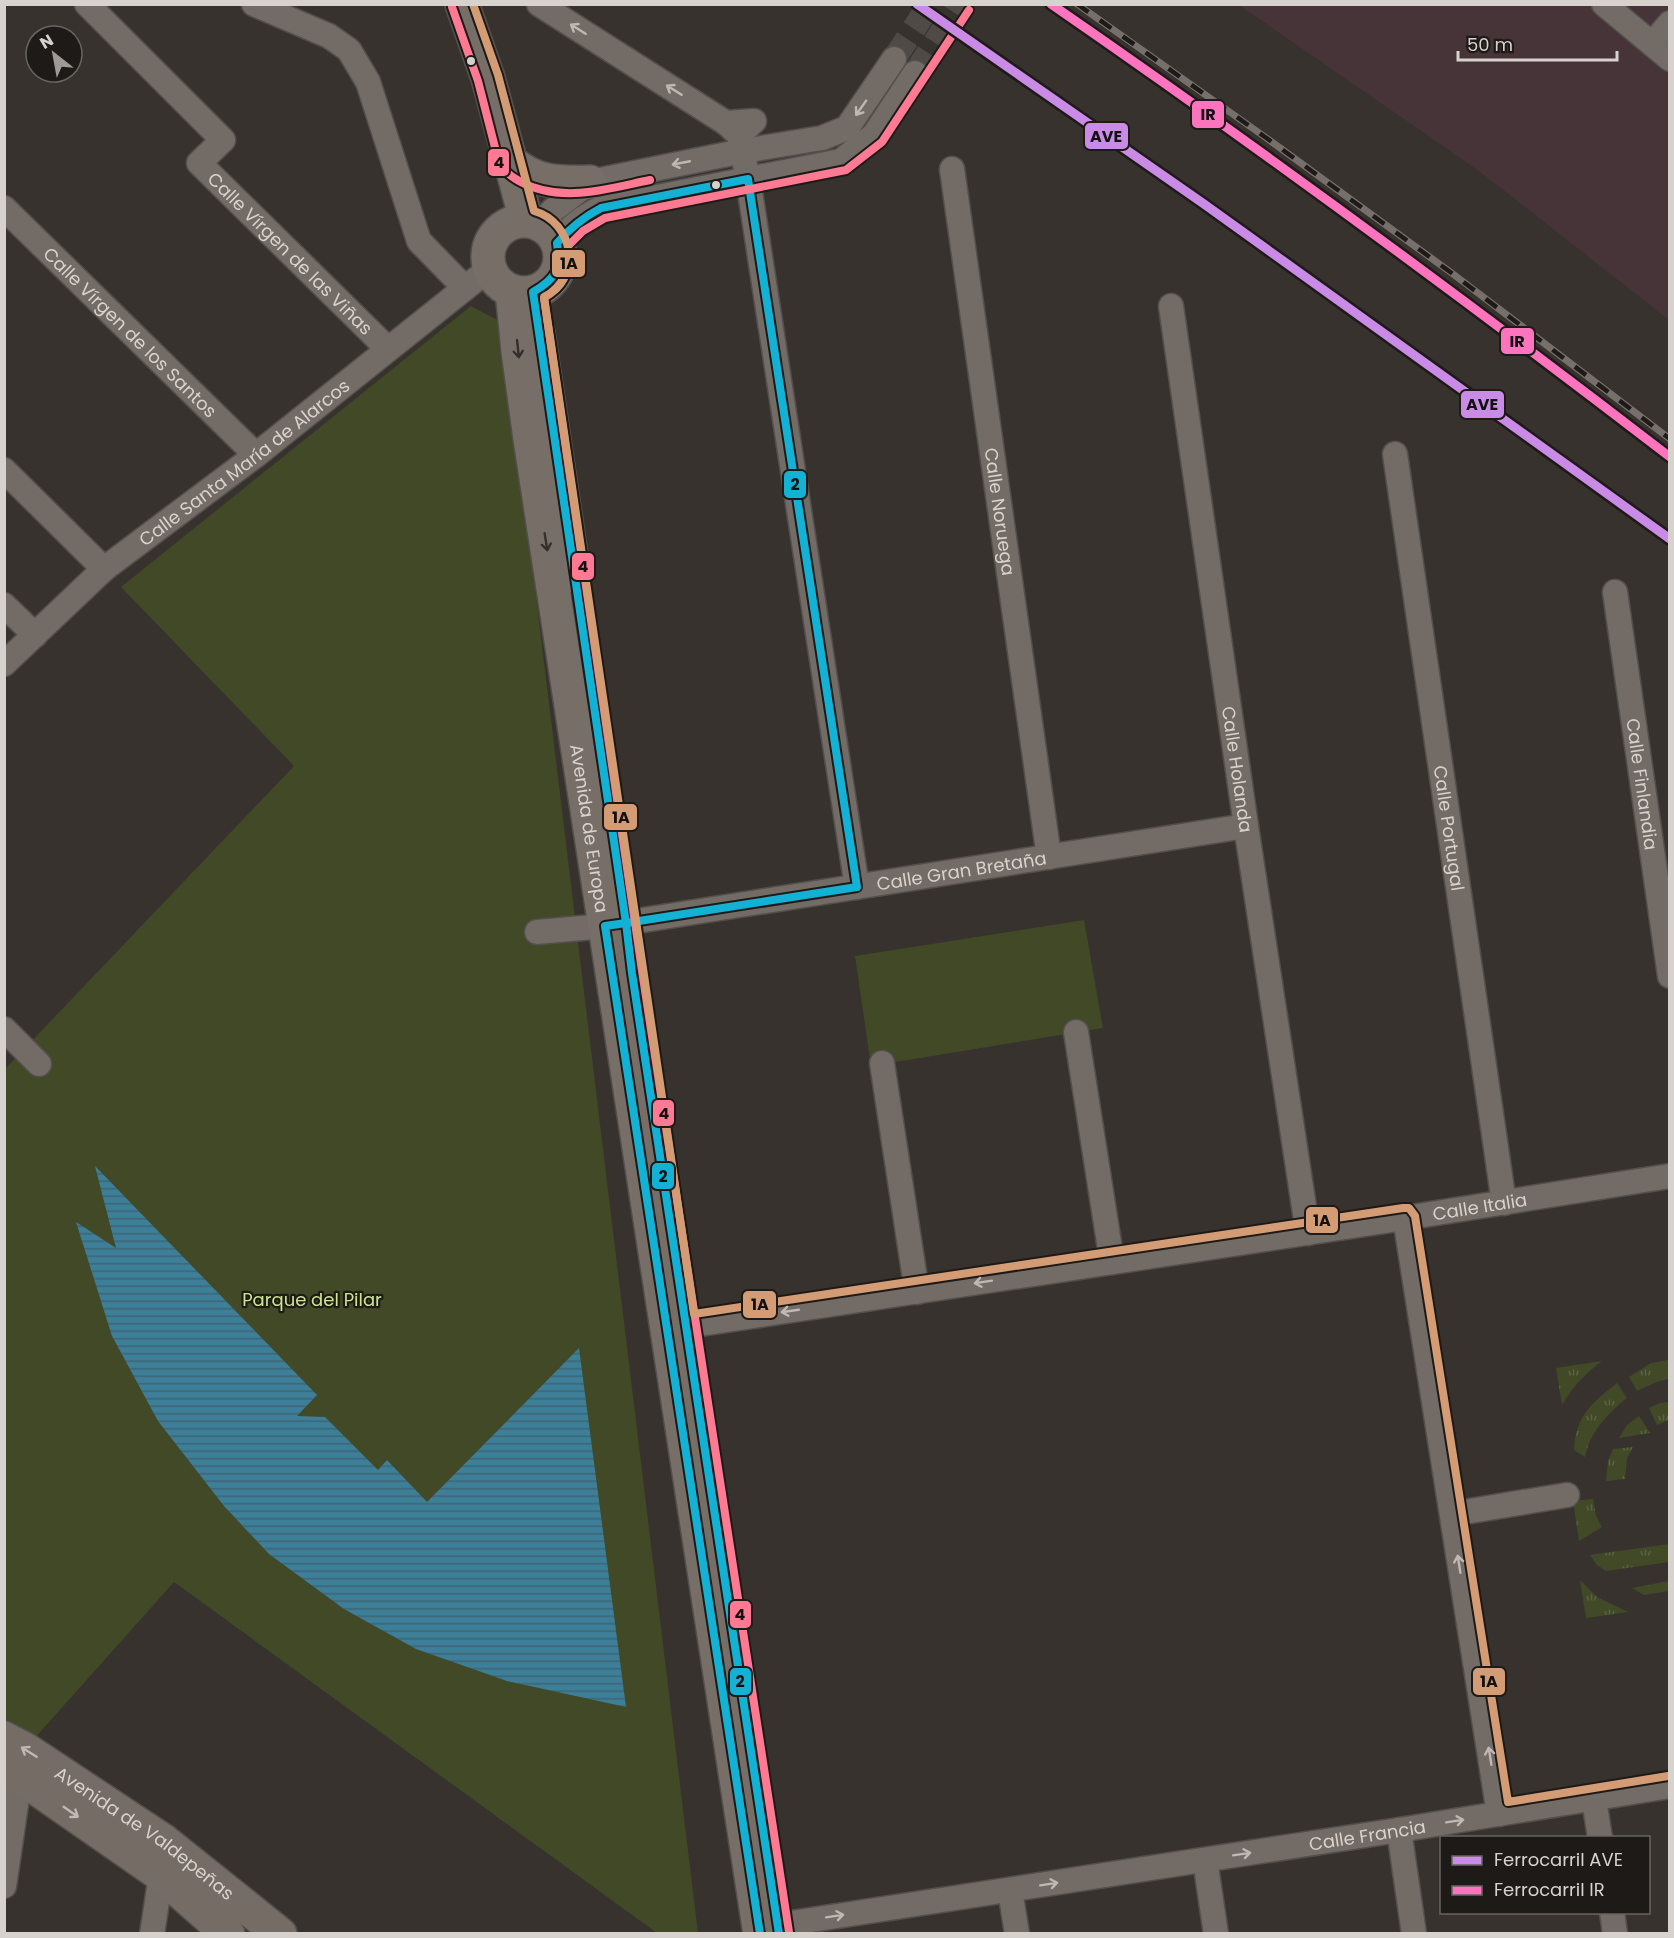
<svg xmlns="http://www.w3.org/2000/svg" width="1674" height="1938" font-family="Poppins,sans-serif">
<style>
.industrial{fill:#463438}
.grass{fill:url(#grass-tufts)}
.park{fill:#414927}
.water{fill:url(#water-rules)}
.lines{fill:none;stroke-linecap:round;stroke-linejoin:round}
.street-tunnel{stroke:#4f4a46;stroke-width:24;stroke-dasharray:24 12;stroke-linecap:butt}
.street-casing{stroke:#534f4c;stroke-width:27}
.secondary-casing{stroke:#534f4c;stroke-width:36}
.primary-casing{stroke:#534f4c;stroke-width:36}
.street{stroke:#736b66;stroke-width:24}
.secondary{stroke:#776e68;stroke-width:33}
.primary{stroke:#746c65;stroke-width:33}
.rail-casing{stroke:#766f6b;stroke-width:7}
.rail{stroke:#1e1a17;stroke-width:4.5;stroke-dasharray:14;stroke-linecap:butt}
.bus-1-casing{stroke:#1e1a17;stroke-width:12}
.bus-2-casing{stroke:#1e1a17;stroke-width:12}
.bus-3-casing{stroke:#1e1a17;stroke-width:12}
.bus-1{stroke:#13b2d5;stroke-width:8}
.bus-2{stroke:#fe7a93;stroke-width:8}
.bus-3{stroke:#d39c74;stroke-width:8}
.rail-1-casing{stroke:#1e1a17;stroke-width:14}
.rail-2-casing{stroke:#1e1a17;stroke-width:14}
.rail-1{stroke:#ca8be6;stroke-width:9}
.rail-2{stroke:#fc73be;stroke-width:9}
.oneway{stroke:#bfb8b4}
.oneway2{stroke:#342f2b}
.bus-dot{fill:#d8d2ce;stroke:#1e1a17;stroke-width:2}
.labels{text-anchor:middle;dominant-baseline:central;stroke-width:4.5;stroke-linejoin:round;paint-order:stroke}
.street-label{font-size:18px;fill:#d8d2ce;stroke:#1e1a17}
.park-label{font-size:18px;fill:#cde58e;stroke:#1e1a17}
.line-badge{stroke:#1e1a17;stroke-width:2}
.pale-badge-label{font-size:16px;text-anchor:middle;font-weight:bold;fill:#111}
</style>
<defs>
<pattern id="grass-tufts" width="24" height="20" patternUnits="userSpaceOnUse" patternTransform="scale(1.5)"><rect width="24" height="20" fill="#414927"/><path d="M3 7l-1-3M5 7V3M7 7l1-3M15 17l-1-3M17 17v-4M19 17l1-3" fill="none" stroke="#5c6245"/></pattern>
<pattern id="water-rules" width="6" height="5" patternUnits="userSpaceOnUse" patternTransform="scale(1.5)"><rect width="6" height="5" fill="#3d7e98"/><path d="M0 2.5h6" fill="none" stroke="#3f6574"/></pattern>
</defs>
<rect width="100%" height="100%" fill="#37322e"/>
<polygon class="industrial" points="1239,5 1669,5 1669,320 1479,171"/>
<g class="grass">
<polygon points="1669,1360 1669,1379 1659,1381 1637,1391 1629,1377 1651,1363"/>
<path d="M 1602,1361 C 1585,1374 1573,1386 1562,1405 L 1556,1368 Z"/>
<path d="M 1617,1383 L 1627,1398 C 1608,1413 1590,1432 1585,1457 L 1574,1450 C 1576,1415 1592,1403 1617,1383 Z"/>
<polygon points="1669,1402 1669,1420 1657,1425 1649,1408 1660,1403"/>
<polygon points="1639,1416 1650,1433 1619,1438 1627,1425"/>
<polygon points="1633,1447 1627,1458 1625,1479 1606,1481 1608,1461 1613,1449"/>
<polygon points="1593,1499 1596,1516 1602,1527 1579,1541 1573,1501"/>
<polygon points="1669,1544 1669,1562 1606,1571 1597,1565 1590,1555"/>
<polygon points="1580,1580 1597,1597 1628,1612 1586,1618"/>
<polygon points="1669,1581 1669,1591 1644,1595 1632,1588"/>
</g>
<g class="park">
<polygon points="471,306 503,323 698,1933 657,1933 174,1582 25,1749 5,1740 5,1069 294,766 121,587"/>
<polygon points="1084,920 1103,1028 871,1066 855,956"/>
</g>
<polygon class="water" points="95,1166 317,1395 297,1416 325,1417 378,1470 387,1460 427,1502 579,1348 626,1707 507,1681 416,1649 344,1609 269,1554 224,1506 158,1421 112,1336 76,1222 116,1248"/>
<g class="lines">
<g class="street-tunnel">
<polyline points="894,59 930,4"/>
<polyline points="915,73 960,4"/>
</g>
<g class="street-casing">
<g id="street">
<path id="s1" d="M 87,4 L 223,140 L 199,163 L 388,349"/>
<polyline points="254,4 329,36 349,50 368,82 419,241 465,288"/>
<polyline points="539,4 726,123 738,134"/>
<polyline points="1604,4 1670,59"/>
<polyline points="1652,44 1670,23"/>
<polyline points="726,123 754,121 739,135 748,179 857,887"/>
<path id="s2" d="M 952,169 L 1049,857"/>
<path id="s3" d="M 4,208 L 256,455"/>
<polyline points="540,224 553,210 590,182 595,181 743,151 822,138 847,128 894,59"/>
<path d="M 557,243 C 571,226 581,218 601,208 L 841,161 L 874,135 L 915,73"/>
<path id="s4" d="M 1171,306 L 1246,826 L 1308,1233"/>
<path id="s5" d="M 1395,454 L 1504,1203"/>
<polyline points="4,470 104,569"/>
<path id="s6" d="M 1615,592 L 1670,976"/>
<polyline points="4,605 35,635"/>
<path id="s7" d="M 4,664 L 104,569 L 256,455 L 489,269"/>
<path id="s8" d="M 537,932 L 605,926 L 1246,826"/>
<polyline points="4,1029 39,1064"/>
<polyline points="1076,1032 1112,1262"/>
<polyline points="882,1063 917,1292"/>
<polyline points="1405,1218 1499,1814"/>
<path id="s9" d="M 667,1329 L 1405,1218 L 1670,1176"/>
<polyline points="1452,1514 1567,1495"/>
<polyline points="1594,1799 1600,1838"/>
<polyline points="1399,1830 1414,1934"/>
<polyline points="1205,1860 1216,1934"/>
<polyline points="4,1886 20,1777"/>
<polyline points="1010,1890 1017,1934"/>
<polyline points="1612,1912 1615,1934"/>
<path id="s10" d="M 778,1925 L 1399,1830 L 1670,1786"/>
<polyline points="152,1934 161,1875"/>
</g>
</g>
<g class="secondary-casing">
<g id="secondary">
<polyline points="462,4 488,78 526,220"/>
<path d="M 509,160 C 535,183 557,183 590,182"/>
<circle cx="524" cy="257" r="36"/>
<path id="s11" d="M 512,291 L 518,351 L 530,439 L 760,1934"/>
<polyline points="538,333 574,576"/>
</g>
</g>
<g class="primary-casing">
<g id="primary">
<path id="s12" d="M 4,1738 L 25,1749 L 164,1841 L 280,1934"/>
<polyline points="4,1769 20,1777 161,1875 228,1934"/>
</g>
</g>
<use href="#street" class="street"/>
<use href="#secondary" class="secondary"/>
<use href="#primary" class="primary"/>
<g class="rail-casing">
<polyline id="rail" points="1077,4 1265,137 1453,274 1670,439"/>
</g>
<use href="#rail" class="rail"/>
<g class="bus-1-casing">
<g id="bus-1">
<path d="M 748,179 L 857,887 L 626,923 L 533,292 C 556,279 561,269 557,243 C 570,228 584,217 601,208 Z"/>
<polyline points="626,923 632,973 779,1934"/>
<polyline points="626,923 605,926 760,1934"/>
</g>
</g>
<g class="bus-2-casing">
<g id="bus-2">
<path d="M 452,7 L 478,81 L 499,163 C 503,170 512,177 519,181 C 561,204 606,189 650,180"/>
<path d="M 789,1932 L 642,971 L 544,298 C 564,285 571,269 568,246 L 583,231 L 605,218 L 846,170 L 882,142 L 969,10"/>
</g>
</g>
<g class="bus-3-casing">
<path id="bus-3" d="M 473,4 L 498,75 L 534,211 C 574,222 583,279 544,297 L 694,1314 L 1403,1208 L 1409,1208 L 1415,1216 L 1508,1802 L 1668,1776"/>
</g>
<use href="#bus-1" class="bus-1"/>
<use href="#bus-2" class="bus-2"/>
<use href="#bus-3" class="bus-3"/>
<g class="rail-1-casing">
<polyline id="rail-1" points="917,4 1204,204 1670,539"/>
</g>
<g class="rail-2-casing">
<path id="rail-2" d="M 1051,4 C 1261,149 1467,301 1670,457"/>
</g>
<use href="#rail-1" class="rail-1"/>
<use href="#rail-2" class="rail-2"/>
</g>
<defs><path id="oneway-shaft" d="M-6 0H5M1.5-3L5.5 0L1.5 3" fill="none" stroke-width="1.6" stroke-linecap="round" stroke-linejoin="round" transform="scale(1.5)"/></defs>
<g class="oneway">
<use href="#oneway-shaft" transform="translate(578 29) rotate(-148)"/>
<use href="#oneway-shaft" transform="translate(674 90) rotate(-148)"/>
<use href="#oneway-shaft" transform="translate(861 108) rotate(125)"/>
<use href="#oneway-shaft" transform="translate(681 163) rotate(169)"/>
<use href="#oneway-shaft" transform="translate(983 1282) rotate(171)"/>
<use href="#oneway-shaft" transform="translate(790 1311) rotate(172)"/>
<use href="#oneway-shaft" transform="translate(1459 1564) rotate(-99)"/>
<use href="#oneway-shaft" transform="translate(29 1752) rotate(-148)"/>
<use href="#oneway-shaft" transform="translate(1490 1756) rotate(-99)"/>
<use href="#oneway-shaft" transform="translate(71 1812) rotate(35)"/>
<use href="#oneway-shaft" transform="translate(1455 1821) rotate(-9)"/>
<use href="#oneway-shaft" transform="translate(1242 1854) rotate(-9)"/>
<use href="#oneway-shaft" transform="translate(1049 1884) rotate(-9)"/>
<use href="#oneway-shaft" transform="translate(835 1916) rotate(-9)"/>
</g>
<g class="oneway2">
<use href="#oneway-shaft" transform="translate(518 349) rotate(84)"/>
<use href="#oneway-shaft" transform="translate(546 542) rotate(81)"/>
</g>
<g class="bus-dot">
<circle cx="471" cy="61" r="5"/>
<circle cx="716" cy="185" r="5"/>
</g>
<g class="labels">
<g class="street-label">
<text stroke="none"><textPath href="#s1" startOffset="354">Calle Vírgen de las Viñas</textPath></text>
<text stroke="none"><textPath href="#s3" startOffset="177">Calle Vírgen de los Santos</textPath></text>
<text stroke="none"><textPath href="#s7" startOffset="314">Calle Santa María de Alarcos</textPath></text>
<text stroke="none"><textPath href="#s2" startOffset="346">Calle Noruega</textPath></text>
<text stroke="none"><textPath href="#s4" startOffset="468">Calle Holanda</textPath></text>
<text stroke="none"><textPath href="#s6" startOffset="194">Calle Finlandia</textPath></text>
<text stroke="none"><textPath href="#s11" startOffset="543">Avenida de Europa</textPath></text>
<text stroke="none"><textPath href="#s5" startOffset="378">Calle Portugal</textPath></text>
<text stroke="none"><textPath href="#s8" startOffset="429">Calle Gran Bretaña</textPath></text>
<text stroke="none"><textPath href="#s9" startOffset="822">Calle Italia</textPath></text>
<text stroke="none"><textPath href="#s12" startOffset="170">Avenida de Valdepeñas</textPath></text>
<text stroke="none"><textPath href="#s10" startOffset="596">Calle Francia</textPath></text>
</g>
<g class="park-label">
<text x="312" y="1299">Parque del Pilar</text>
</g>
</g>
<g class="line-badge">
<rect x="1191" y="100" width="34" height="29" rx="6" fill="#fc73be"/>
<rect x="1084" y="122" width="45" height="28" rx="6" fill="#ca8be6"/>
<rect x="487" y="148" width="23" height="29" rx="6" fill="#fe7a93"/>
<rect x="551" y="249" width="35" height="29" rx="6" fill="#d39c74"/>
<rect x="1500" y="327" width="35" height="28" rx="6" fill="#fc73be"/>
<rect x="1460" y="390" width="45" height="29" rx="6" fill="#ca8be6"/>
<rect x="783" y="470" width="24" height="29" rx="6" fill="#13b2d5"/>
<rect x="571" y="552" width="24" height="29" rx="6" fill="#fe7a93"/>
<rect x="603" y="803" width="35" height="28" rx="6" fill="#d39c74"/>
<rect x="652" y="1099" width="23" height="28" rx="6" fill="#fe7a93"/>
<rect x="651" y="1162" width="24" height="28" rx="6" fill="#13b2d5"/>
<rect x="1305" y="1206" width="34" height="28" rx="6" fill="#d39c74"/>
<rect x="742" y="1290" width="35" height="29" rx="6" fill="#d39c74"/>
<rect x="729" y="1600" width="23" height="29" rx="6" fill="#fe7a93"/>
<rect x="1472" y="1667" width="34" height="29" rx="6" fill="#d39c74"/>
<rect x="729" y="1667" width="23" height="29" rx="6" fill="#13b2d5"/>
</g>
<g class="pale-badge-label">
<text x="1208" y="120">IR</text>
<text x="1106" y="142">AVE</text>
<text x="499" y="168">4</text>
<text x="569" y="269">1A</text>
<text x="1517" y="347">IR</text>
<text x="1482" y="410">AVE</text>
<text x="795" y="490">2</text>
<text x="583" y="572">4</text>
<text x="621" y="823">1A</text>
<text x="664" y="1119">4</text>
<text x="663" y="1182">2</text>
<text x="1322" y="1226">1A</text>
<text x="760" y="1310">1A</text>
<text x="740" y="1620">4</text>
<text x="1489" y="1687">1A</text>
<text x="740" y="1687">2</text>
</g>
<rect width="1674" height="1938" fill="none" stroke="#d8d2ce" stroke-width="12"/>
<rect x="1440" y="1836" width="210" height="78" fill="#1e1a17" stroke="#686460" stroke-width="1.5"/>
<rect x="1452" y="1856" width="30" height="9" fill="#ca8be6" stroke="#686460" stroke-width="1.5"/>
<text x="1494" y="1866" font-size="18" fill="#d8d2ce">Ferrocarril AVE</text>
<rect x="1452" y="1886" width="30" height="9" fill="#fc73be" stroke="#686460" stroke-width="1.5"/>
<text x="1494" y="1896" font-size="18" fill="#d8d2ce">Ferrocarril IR</text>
<g transform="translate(54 54) rotate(329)"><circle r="28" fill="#1e1a17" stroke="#686460" stroke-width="1.5"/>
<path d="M0-4.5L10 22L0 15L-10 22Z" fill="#a09a96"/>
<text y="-9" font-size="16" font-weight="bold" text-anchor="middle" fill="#d8d2ce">N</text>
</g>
<path d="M1458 51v9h159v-9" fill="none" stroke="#d8d2ce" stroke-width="3"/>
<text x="1467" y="51" font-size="18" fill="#d8d2ce" stroke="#1e1a17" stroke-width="4.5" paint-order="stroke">50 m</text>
</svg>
